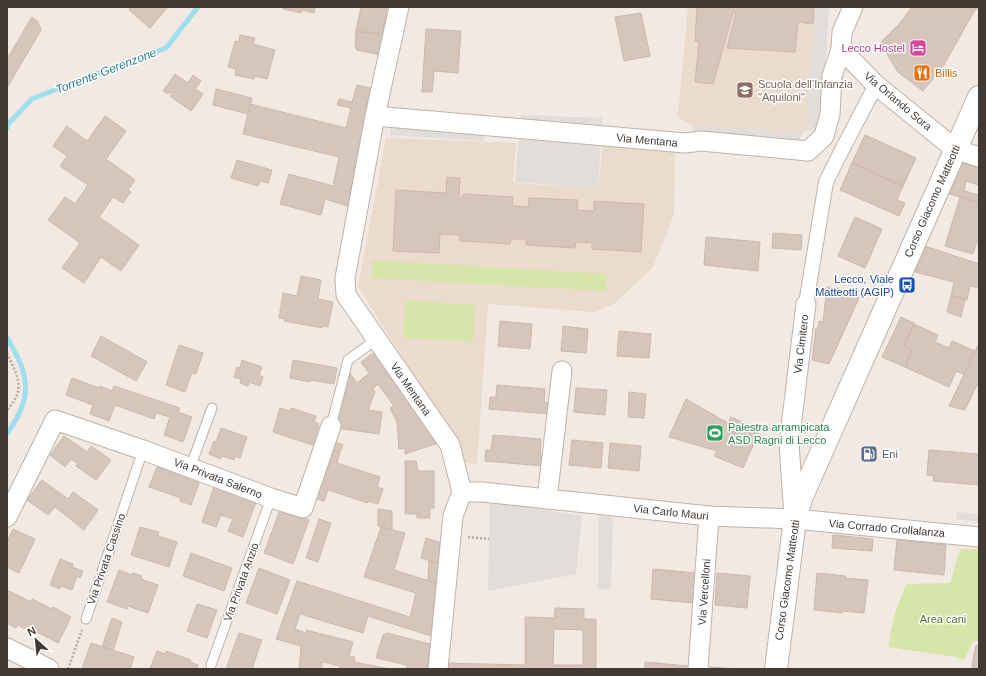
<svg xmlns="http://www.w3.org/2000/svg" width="986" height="676" font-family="Arial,sans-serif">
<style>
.education{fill:#eadbcc}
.green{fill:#d7e5ab}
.parking{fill:#e1dddb}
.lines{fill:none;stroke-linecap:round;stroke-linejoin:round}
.stream{stroke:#9fdeed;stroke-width:5}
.building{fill:#d5c5bb;stroke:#ccb8ac;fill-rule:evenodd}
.service-casing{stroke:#bfb2a8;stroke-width:11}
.pedestrian-casing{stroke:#bfb2a8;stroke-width:16}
.minor-casing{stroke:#bfb2a8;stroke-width:21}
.tertiary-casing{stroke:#bfb2a8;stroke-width:24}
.path{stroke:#bda797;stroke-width:2.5;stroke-dasharray:2 2;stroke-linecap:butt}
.service{stroke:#fff;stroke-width:9}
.pedestrian{stroke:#fff;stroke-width:14}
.minor{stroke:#fff;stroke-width:19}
.tertiary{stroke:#fff;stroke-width:22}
.labels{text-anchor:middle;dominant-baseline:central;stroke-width:3;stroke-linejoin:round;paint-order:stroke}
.hotel-label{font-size:11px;fill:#b23c85;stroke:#fff;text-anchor:end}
.food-label{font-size:11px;fill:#c56008;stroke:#fff;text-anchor:start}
.education-label{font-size:11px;fill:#785e54;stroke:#fff;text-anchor:start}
.street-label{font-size:11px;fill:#423933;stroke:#fff}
.transit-label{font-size:11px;fill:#164399;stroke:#fff;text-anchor:end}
.leisure-label{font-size:11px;fill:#27864d;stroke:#fff;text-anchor:start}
.service-label{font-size:11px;fill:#4e5e75;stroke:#fff;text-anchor:start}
.park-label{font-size:11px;fill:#547129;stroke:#fff}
.water-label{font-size:12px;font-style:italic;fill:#2b7e93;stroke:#fff}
</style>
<rect width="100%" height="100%" fill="#f1e9e2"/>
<g class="education">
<polygon points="688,7 816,7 806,131 802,133 693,126 678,117"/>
<polygon points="386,138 516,143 513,183 598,188 603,145 675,147 674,214 653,267 614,304 593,312 488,304 477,464 461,463 461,449 358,287"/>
</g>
<g class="green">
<polygon points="372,260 607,274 606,291 371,278"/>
<polygon points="406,300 475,305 473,342 403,338"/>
<polygon points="960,549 979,549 979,641 973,641 964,660 956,657 888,647 894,616 906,584 950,583"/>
</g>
<g class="parking">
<polygon points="816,7 829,7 822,132 806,131"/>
<polygon points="521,115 602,118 598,188 515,182"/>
<polygon points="392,120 485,128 484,141 390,135"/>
<polygon points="693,126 745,128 802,133 799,142 692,136"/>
<polygon points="490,500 582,516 576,574 488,591"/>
<polygon points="957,512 979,514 979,522 956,519"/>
<polygon points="599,515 613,517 611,589 598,590"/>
</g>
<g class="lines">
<g class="stream">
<polyline points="7,128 8,124 32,99 90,76 166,48 198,7"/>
<path d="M 7,337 C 12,348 20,359 23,371 C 31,396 20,414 7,434"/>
</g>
</g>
<g class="building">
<polygon points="131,7 168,7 150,28 129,10"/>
<polygon points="284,7 315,7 314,13 302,10 301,13 283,9"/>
<polygon points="361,7 387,7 382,35 356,31"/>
<polygon points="697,7 814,7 813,24 798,22 795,52 727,48 736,13 733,13 713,84 695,82 699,41 695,41"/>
<polygon points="912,7 978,7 973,13 944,65 923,91 898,72 880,43 900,23"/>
<polygon points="641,13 650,56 624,61 615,17"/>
<polygon points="32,17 38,22 41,30 7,88 7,59"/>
<polygon points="426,29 461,31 458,73 434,71 432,92 422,92"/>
<polygon points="356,31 384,35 381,55 357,50 355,46"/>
<polygon points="240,35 255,38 253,44 275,50 267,79 254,76 254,79 235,75 236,69 228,67 235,41 239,42"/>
<polygon points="175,74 188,83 193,75 201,81 195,89 203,94 191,111 170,96 172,94 169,92 168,94 163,91"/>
<polygon points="357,85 378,90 351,207 325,199 321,215 280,204 289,174 333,186 339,157 243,134 250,104 346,128 351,108 337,105 339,99 352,102"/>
<polygon points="216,89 252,98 248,114 213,105"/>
<polygon points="105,116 126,131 106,159 135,180 128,190 131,192 123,203 113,197 99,217 139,245 121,271 101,257 84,283 62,268 80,243 48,220 65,197 75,204 88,185 60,166 67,156 53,146 67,126 87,141"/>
<polygon points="865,135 916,158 903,186 852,163"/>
<polygon points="237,160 272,170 268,183 260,181 258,186 231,178"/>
<polygon points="852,163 903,186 897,200 905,203 899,216 840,190"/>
<polygon points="961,163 979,168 979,185 966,181 964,191 979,195 979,202 946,193"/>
<polygon points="447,177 460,178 459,198 462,198 463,194 513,197 512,206 528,207 529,198 578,200 577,210 594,211 594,201 644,204 641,252 592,249 592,243 576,242 575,248 526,245 526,239 511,239 510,244 460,241 460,235 440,234 439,253 393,251 396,190 446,193"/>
<polygon points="960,197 979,203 979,243 977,242 973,254 945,246"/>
<polygon points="855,217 882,229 865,268 838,256"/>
<polygon points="773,233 802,235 801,250 772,248"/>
<polygon points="706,237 760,242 758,271 704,265"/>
<polygon points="922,245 979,264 979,288 970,286 967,300 951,296 954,282 915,272"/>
<polygon points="301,276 321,280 318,299 333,302 328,327 322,326 322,328 284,321 285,319 279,318 283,293 297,296"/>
<polygon points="827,287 838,288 859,298 829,364 812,360 816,328 818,328 819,321 823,322"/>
<polygon points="951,296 965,299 961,317 947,312"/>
<polygon points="901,317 914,323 904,347 912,350 905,367 882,357"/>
<polygon points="500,321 532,324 530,349 498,346"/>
<polygon points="914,324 938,335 935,342 949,348 952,341 975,351 965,375 956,371 949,387 905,367 912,350 904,347"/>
<polygon points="563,326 588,329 586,353 561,351"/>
<polygon points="619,331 651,334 649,358 617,356"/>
<polygon points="101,336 147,362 136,381 91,356"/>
<polygon points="979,343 979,381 965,410 949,406"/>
<polygon points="179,345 203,353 196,374 192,373 185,392 166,385"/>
<polygon points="376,351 438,443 405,454 405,448 399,449 397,422 390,408 394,406 378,384 373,389 375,392 368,410 382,412 379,434 336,428 339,406 350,373 357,383 369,373 361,362"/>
<polygon points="242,360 262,367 259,375 263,377 260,386 249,382 248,386 240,383 241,379 234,377 237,367 240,368"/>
<polygon points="293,360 337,368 334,384 311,380 310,382 290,378"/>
<polygon points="72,378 99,388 100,386 112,391 114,386 180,408 178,412 192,417 183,442 164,435 170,417 156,413 154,419 115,405 109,421 90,414 93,405 66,395"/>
<polygon points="497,385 545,389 544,402 550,403 549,414 489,409 490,397 496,397"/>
<polygon points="576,388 607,390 605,415 574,412"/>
<polygon points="629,392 646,394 644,418 628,417"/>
<polygon points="686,399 728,423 731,417 760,430 743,468 714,456 717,451 669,437"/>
<polygon points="280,408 290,411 291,408 316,416 314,422 319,424 313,445 273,432"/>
<polygon points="221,428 247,437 240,458 235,456 234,460 222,456 221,459 209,454 214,441 216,442"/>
<polygon points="493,435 541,439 540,456 544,456 543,466 485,461 486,450 491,450"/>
<polygon points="64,436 87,452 91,446 111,460 96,480 76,466 78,464 71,459 65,467 50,455"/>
<polygon points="572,440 603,443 601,468 569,465"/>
<polygon points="332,441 343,445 340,452 329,449"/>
<polygon points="610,443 641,446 639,471 608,468"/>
<polygon points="329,449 340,452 337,463 380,477 377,487 383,489 378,504 368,501 368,503 328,490 324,501 314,498"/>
<polygon points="929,450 979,454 979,485 933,481 934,476 927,475"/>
<polygon points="405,461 416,461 418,471 434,471 434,508 430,508 430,518 417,518 417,514 405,514"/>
<polygon points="157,467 199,483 191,505 180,501 181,498 149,487"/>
<polygon points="42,480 68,499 73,492 98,510 84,530 55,507 48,515 27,500"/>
<polygon points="214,487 256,502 243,537 228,531 233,519 221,515 216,527 202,522"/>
<polygon points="378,509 392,511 392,530 378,526"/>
<polygon points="280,510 309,520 293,564 264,553"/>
<polygon points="319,519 331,523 318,562 306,558"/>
<polygon points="140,527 159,532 158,536 177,542 169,567 131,555"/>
<polygon points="381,527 405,533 394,570 439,584 431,636 368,616 363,633 300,614 295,629 306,633 306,630 353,642 349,656 355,657 354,662 390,669 339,669 340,666 323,662 321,669 299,669 301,646 276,639 297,581 410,617 416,593 364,577"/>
<polygon points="13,529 35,539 19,573 7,567 7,542"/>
<polygon points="833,535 873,539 872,551 832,548"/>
<polygon points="426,538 442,543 441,564 421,558"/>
<polygon points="897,540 946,545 944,575 894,570"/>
<polygon points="191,553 232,568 224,591 183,576"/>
<polygon points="60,559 73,564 72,567 83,571 80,578 77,576 72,590 61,586 60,589 50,585"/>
<polygon points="429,561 441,564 439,584 428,580"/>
<polygon points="259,568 290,580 277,614 246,603"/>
<polygon points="653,569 696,573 693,603 651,599"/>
<polygon points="119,570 132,575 133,573 142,576 141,579 158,585 148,613 128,606 127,609 107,602"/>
<polygon points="717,573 750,576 747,608 715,605"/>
<polygon points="817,573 846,576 845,578 868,580 864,613 842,611 842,613 814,610"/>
<polygon points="9,591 31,602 32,599 52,609 53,607 71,617 58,643 37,632 36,635 18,625 16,628 7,623 7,593"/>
<polygon points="197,604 217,610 207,638 187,631"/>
<path d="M 555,608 L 584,609 L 584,619 L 596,619 L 596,669 L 445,669 L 445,663 L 525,665 L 525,617 L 554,618 ZM 554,629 L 583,630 L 583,665 L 553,665 Z"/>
<polygon points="112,618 122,622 113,651 102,647"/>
<polygon points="239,633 262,640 260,645 252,669 226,669"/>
<polygon points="387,633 430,644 427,669 407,669 407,665 376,658 383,635"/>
<polygon points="91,643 134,657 130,669 82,669"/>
<polygon points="976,645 979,646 979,660 973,659"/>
<polygon points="157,651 165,654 166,651 191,660 190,662 198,665 196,669 150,669"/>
<polygon points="973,659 979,660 979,669 972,669"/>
<polygon points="645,662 688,666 688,669 645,669"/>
<polygon points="710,667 740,669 710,669"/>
</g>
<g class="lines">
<g class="service-casing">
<g id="service">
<polyline points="331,426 348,360 377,339"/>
<polyline points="190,468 212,408"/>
<polyline points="86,619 143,450"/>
<polyline points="211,665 271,498"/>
</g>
</g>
<g class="pedestrian-casing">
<polyline id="pedestrian" points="806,304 826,182 844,146 876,85"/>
</g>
<g class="minor-casing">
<g id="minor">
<polyline points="399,7 375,116 345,278 346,295 450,445 462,492 453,516 438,669"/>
<polyline points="853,7 842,32 841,49 876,85 955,149 979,157"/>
<polyline points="375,116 685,143 701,141 808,151 824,136 830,114 832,76 841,49"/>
<polyline points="462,492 482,492 709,516 795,519 979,537"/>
<polyline points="547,499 562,371"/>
<polyline points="794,516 789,443 806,304"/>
<polyline points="7,517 55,420 143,450 271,498 303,508 331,426"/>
<polyline points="7,648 49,669"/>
<polyline points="698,669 709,516"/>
</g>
</g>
<g class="tertiary-casing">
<polyline id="tertiary" points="776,669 795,519 802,496 979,97"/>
</g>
<g class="path">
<path d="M 7,353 C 17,376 27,388 7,410"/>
<polyline points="468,537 489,539"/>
<polyline points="68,669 82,630"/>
</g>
<use href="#service" class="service"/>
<use href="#pedestrian" class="pedestrian"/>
<use href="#minor" class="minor"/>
<use href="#tertiary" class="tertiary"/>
</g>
<defs>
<g id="hotel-square" transform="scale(0.9)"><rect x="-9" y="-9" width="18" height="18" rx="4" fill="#d1479c" stroke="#fff"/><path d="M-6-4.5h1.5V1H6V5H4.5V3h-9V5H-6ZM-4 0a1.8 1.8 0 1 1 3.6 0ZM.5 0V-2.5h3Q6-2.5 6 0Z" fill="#fff"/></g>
<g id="restaurant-square" transform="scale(0.9)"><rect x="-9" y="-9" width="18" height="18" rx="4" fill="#e8710a" stroke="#fff"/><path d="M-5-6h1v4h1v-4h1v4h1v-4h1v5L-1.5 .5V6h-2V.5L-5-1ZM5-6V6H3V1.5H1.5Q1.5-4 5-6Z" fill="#fff"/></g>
<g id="school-square" transform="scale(0.9)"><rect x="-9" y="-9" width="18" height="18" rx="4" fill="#8d6e63" stroke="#fff"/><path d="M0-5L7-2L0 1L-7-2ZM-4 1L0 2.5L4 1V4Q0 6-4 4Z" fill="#fff"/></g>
<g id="bus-square" transform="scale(0.9)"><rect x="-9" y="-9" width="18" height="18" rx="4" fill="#1a4fb4" stroke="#fff"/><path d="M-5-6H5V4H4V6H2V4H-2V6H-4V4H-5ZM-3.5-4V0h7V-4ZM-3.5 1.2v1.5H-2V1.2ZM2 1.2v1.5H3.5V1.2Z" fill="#fff"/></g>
<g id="stadium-square" transform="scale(0.9)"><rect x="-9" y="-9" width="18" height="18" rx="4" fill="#2e9e5b" stroke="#fff"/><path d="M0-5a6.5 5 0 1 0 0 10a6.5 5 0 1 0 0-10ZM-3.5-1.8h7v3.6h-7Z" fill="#fff"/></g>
<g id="fuel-square" transform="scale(0.9)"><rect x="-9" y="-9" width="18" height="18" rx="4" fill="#5c6f8a" stroke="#fff"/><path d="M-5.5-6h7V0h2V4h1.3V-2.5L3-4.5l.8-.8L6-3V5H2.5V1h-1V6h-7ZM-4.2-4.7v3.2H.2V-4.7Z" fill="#fff"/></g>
</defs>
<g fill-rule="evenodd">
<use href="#hotel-square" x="918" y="48"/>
<use href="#restaurant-square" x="922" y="73"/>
<use href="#school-square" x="745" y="90"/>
<use href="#bus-square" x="907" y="285"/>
<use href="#stadium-square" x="715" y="433"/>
<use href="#fuel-square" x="869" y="454"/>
</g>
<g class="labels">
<g class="hotel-label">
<text x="905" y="48">Lecco Hostel</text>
</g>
<g class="food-label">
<text x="935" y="73">Billis</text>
</g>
<g class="education-label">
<text x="758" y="84">Scuola dell’Infanzia<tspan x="758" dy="13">"Aquiloni"</tspan></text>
</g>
<g class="street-label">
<text transform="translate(898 101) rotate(40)">Via Orlando Sora</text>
<text transform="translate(647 140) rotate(5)">Via Mentana</text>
<text transform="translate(932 201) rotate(-66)">Corso Giacomo Matteotti</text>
<text transform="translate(801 344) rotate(-83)">Via Cimitero</text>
<text transform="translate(411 389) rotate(55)">Via Mentana</text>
<text transform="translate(218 478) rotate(21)">Via Privata Salerno</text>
<text transform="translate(671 512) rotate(6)">Via Carlo Mauri</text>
<text transform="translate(887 528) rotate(5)">Via Corrado Crollalanza</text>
<text transform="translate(106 559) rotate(-71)">Via Privata Cassino</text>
<text transform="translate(787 580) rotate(-82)">Corso Giacomo Matteotti</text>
<text transform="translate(241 582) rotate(-70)">Via Privata Anzio</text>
<text transform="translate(704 592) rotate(-86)">Via Vercelloni</text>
</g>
<g class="transit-label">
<text x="894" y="279">Lecco, Viale<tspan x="894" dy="13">Matteotti (AGIP)</tspan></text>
</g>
<g class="leisure-label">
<text x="728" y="427">Palestra arrampicata<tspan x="728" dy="13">ASD Ragni di Lecco</tspan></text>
</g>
<g class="service-label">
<text x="882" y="454">Eni</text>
</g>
<g class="park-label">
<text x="943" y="619">Area cani</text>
</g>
<g class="water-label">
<text transform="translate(106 71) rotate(-21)">Torrente Gerenzone</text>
</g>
</g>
<rect width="986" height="676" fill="none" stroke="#423933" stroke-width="16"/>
<g transform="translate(36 640) rotate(333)" stroke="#ffffff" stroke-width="3" paint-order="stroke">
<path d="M0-3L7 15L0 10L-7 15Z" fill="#423933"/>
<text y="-6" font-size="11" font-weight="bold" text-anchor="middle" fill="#423933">N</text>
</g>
</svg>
